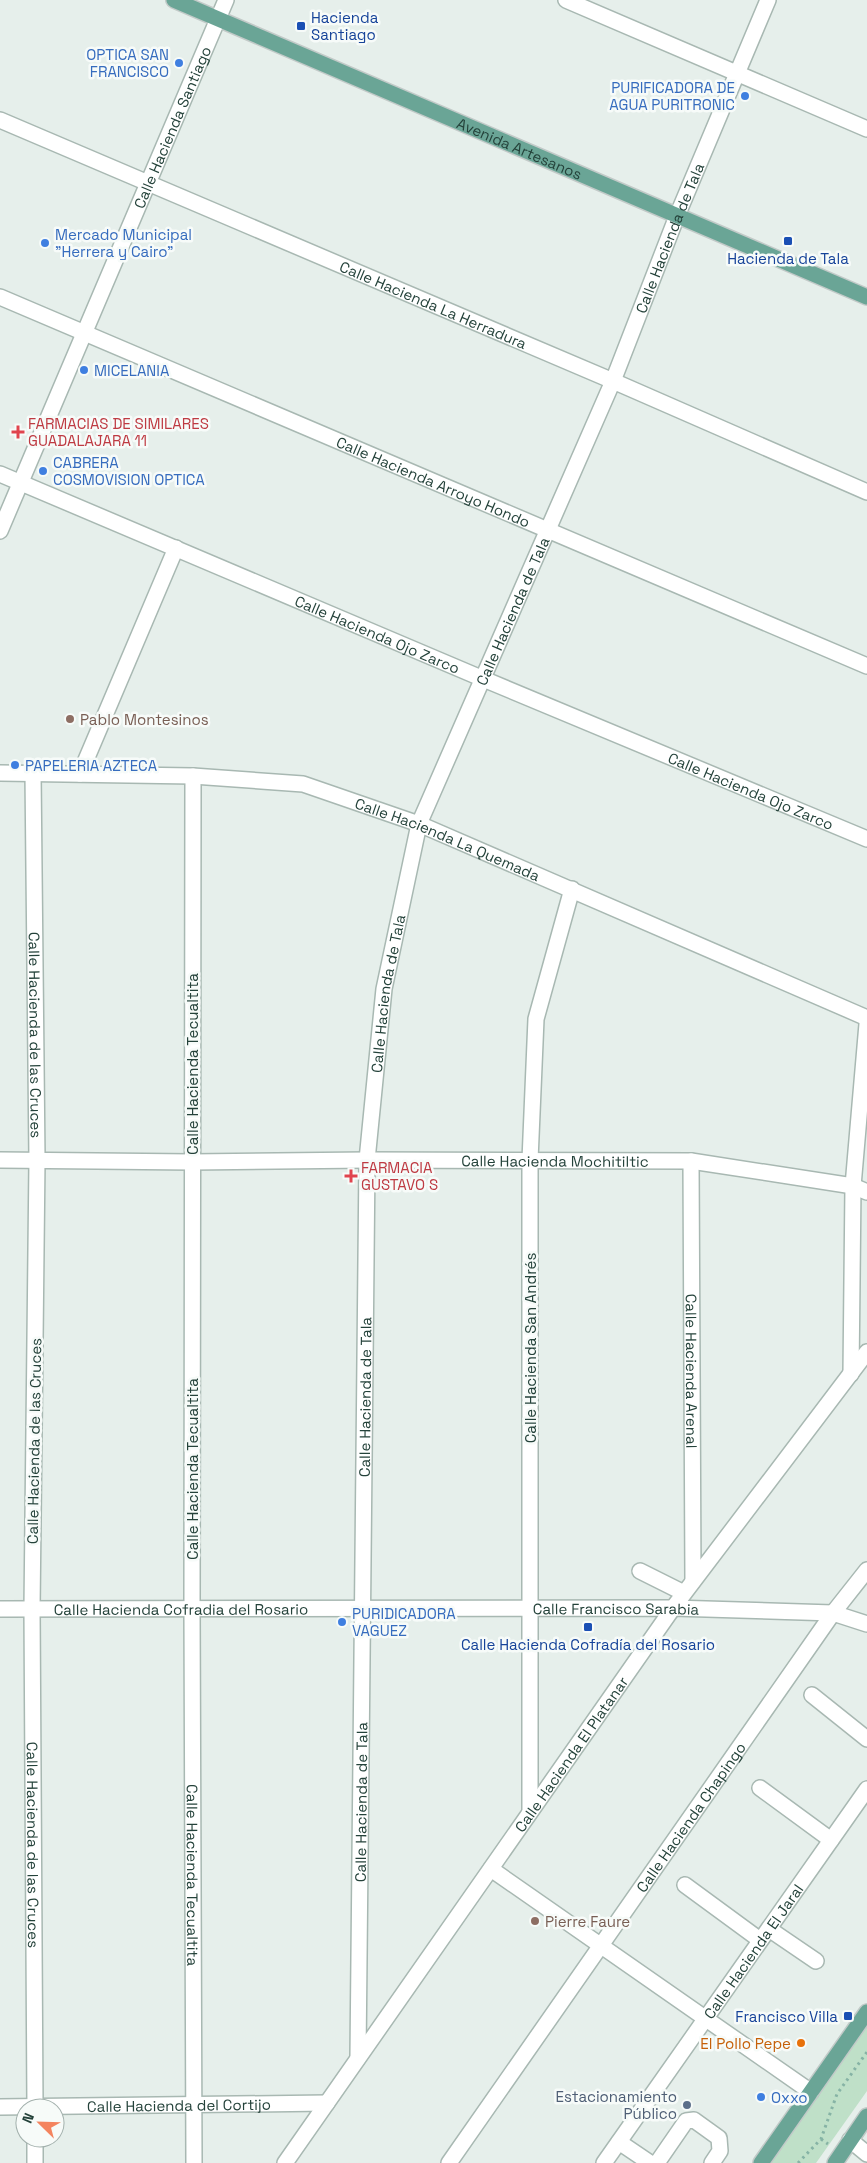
<svg xmlns="http://www.w3.org/2000/svg" width="867" height="2163" font-family="'Space Grotesk',sans-serif">
<style>
.green{fill:#bfe0c8}
.lines{fill:none;stroke-linecap:round;stroke-linejoin:round}
.minor-casing{stroke:#a8b8b2;stroke-width:18}
.major-casing{stroke:#c2cac8;stroke-width:18}
.path{stroke:#86b3a5;stroke-width:3;stroke-dasharray:2.5 4;stroke-linecap:butt}
.minor{stroke:#fff;stroke-width:15}
.major{stroke:#6aa596;stroke-width:15}
.transit-dot{fill:#1a4fb4;stroke:#f7fbf9;stroke-width:2}
.shop-dot{fill:#3f7fe0;stroke:#f7fbf9;stroke-width:2}
.health-dot{fill:#e0444e;stroke:#f7fbf9;stroke-width:2}
.education-dot{fill:#8d6e63;stroke:#f7fbf9;stroke-width:2}
.food-dot{fill:#e8710a;stroke:#f7fbf9;stroke-width:2}
.service-dot{fill:#5c6f8a;stroke:#f7fbf9;stroke-width:2}
.labels{text-anchor:middle;dominant-baseline:central;stroke-width:5;stroke-linejoin:round;paint-order:stroke}
.transit-label{font-size:15px;fill:#164399;stroke:#f7fbf9}
.shop-label{font-size:15px;fill:#366cbe;stroke:#f7fbf9;text-anchor:start}
.street-label{font-size:15px;fill:#24423a;stroke:#f7fbf9}
.health-label{font-size:15px;fill:#be3a42;stroke:#f7fbf9;text-anchor:start}
.education-label{font-size:15px;fill:#785e54;stroke:#f7fbf9;text-anchor:start}
.food-label{font-size:15px;fill:#c56008;stroke:#f7fbf9;text-anchor:end}
.service-label{font-size:15px;fill:#4e5e75;stroke:#f7fbf9;text-anchor:end}
</style>
<rect width="100%" height="100%" fill="#e6efeb"/>
<polygon class="green" points="867,2026 867,2091 816,2163 769,2163"/>
<g class="lines">
<g class="minor-casing">
<g id="minor">
<polyline points="566,0 867,129"/>
<path id="s1" d="M 0,120 L 613,381 L 867,492"/>
<path id="s2" d="M 0,297 L 867,666"/>
<path id="s3" d="M 0,474 L 481,678 L 867,839"/>
<path id="s4" d="M 0,531 L 226,0"/>
<path id="s5" d="M 0,773 L 193,776 L 303,784 L 419,824 L 867,1018"/>
<path id="s6" d="M 33,773 L 37,1160 L 32,1609 L 35,2108"/>
<polyline points="80,774 176,548"/>
<path id="s7" d="M 193,776 L 192,1610 L 194,2163"/>
<path id="s8" d="M 0,1160 L 192,1162 L 367,1160 L 691,1161 L 853,1186 L 867,1192"/>
<path id="s9" d="M 691,1161 L 693,1581"/>
<polyline points="851,1374 853,1186 867,1024"/>
<polyline points="640,1571 684,1593"/>
<path id="s10" d="M 0,1609 L 673,1608 L 833,1613 L 867,1624"/>
<polyline points="812,1695 867,1739"/>
<polyline points="760,1788 831,1840"/>
<polyline points="530,1812 530,1160 536,1019 572,889"/>
<polyline points="491,1869 811,2092"/>
<polyline points="685,1885 760,1940"/>
<polyline points="769,1929 816,1961"/>
<path id="s11" d="M 358,2058 L 367,1160 L 384,989 L 419,824 L 613,381 L 677,216 L 768,0"/>
<path id="s12" d="M 0,2107 L 327,2103"/>
<polyline points="35,2138 35,2163"/>
<polyline points="850,2140 867,2154"/>
<polyline points="619,2142 650,2163"/>
<path id="s13" d="M 285,2163 L 673,1608 L 867,1352"/>
<path id="s14" d="M 449,2163 L 833,1613 L 867,1570"/>
<path id="s15" d="M 604,2163 L 867,1789"/>
<polyline points="657,2163 686,2121 694,2120 719,2138 720,2151 712,2163"/>
</g>
</g>
<g class="major-casing">
<g id="major">
<path id="s16" d="M 174,0 L 867,297"/>
<polyline points="761,2163 867,2012"/>
<polyline points="835,2163 867,2116"/>
</g>
</g>
<g class="path">
<polyline points="821,2139 828,2144"/>
<polyline points="798,2163 821,2139 837,2094 867,2052"/>
</g>
<use href="#minor" class="minor"/>
<use href="#major" class="major"/>
</g>
<g class="transit-dot">
<rect x="296" y="21" width="10" height="10" rx="2.5"/>
<rect x="783" y="236" width="10" height="10" rx="2.5"/>
<rect x="583" y="1622" width="10" height="10" rx="2.5"/>
<rect x="843" y="2011" width="10" height="10" rx="2.5"/>
</g>
<g class="shop-dot">
<circle cx="179" cy="63" r="5"/>
<circle cx="745" cy="96" r="5"/>
<circle cx="45" cy="243" r="5"/>
<circle cx="84" cy="370" r="5"/>
<circle cx="43" cy="471" r="5"/>
<circle cx="15" cy="765" r="5"/>
<circle cx="342" cy="1622" r="5"/>
<circle cx="761" cy="2097" r="5"/>
</g>
<g class="health-dot">
<path d="M15.5 424.5h5v5h5v5h-5v5h-5v-5h-5v-5h5z"/>
<path d="M348.5 1168.5h5v5h5v5h-5v5h-5v-5h-5v-5h5z"/>
</g>
<g class="education-dot">
<circle cx="70" cy="719" r="5"/>
<circle cx="535" cy="1921" r="5"/>
</g>
<circle class="food-dot" cx="801" cy="2043" r="5"/>
<circle class="service-dot" cx="687" cy="2105" r="5"/>
<g class="labels">
<g class="transit-label">
<text x="311" y="17" text-anchor="start">Hacienda<tspan x="311" dy="17">Santiago</tspan></text>
<text x="788" y="258">Hacienda de Tala</text>
<text x="588" y="1644">Calle Hacienda Cofradía del Rosario</text>
<text x="838" y="2016" text-anchor="end">Francisco Villa</text>
</g>
<g class="shop-label">
<text x="169" y="54" text-anchor="end">OPTICA SAN<tspan x="169" dy="17">FRANCISCO</tspan></text>
<text x="735" y="87" text-anchor="end">PURIFICADORA DE<tspan x="735" dy="17">AGUA PURITRONIC</tspan></text>
<text x="55" y="234">Mercado Municipal<tspan x="55" dy="17">"Herrera y Cairo"</tspan></text>
<text x="94" y="370">MICELANIA</text>
<text x="53" y="462">CABRERA<tspan x="53" dy="17">COSMOVISION OPTICA</tspan></text>
<text x="25" y="765">PAPELERIA AZTECA</text>
<text x="352" y="1613">PURIDICADORA<tspan x="352" dy="17">VAGUEZ</tspan></text>
<text x="771" y="2097">Oxxo</text>
</g>
<g class="street-label">
<text stroke="none"><textPath href="#s4" startOffset="439">Calle Hacienda Santiago</textPath></text>
<text stroke="none"><textPath href="#s16" startOffset="376">Avenida Artesanos</textPath></text>
<text stroke="none"><textPath href="#s11" startOffset="1876">Calle Hacienda de Tala</textPath></text>
<text stroke="none"><textPath href="#s1" startOffset="471">Calle Hacienda La Herradura</textPath></text>
<text stroke="none"><textPath href="#s2" startOffset="471">Calle Hacienda Arroyo Hondo</textPath></text>
<text stroke="none"><textPath href="#s11" startOffset="1471">Calle Hacienda de Tala</textPath></text>
<text stroke="none"><textPath href="#s3" startOffset="410">Calle Hacienda Ojo Zarco</textPath></text>
<text stroke="none"><textPath href="#s3" startOffset="815">Calle Hacienda Ojo Zarco</textPath></text>
<text stroke="none"><textPath href="#s5" startOffset="458">Calle Hacienda La Quemada</textPath></text>
<text stroke="none"><textPath href="#s11" startOffset="1066">Calle Hacienda de Tala</textPath></text>
<text stroke="none"><textPath href="#s6" startOffset="262">Calle Hacienda de las Cruces</textPath></text>
<text transform="translate(192 1064) rotate(-90)">Calle Hacienda Tecualtita</text>
<text stroke="none"><textPath href="#s8" startOffset="555">Calle Hacienda Mochitiltic</textPath></text>
<text transform="translate(530 1348) rotate(-90)">Calle Hacienda San Andrés</text>
<text stroke="none"><textPath href="#s9" startOffset="210">Calle Hacienda Arenal</textPath></text>
<text stroke="none"><textPath href="#s11" startOffset="661">Calle Hacienda de Tala</textPath></text>
<text transform="translate(34 1441) rotate(-89)">Calle Hacienda de las Cruces</text>
<text transform="translate(192 1469) rotate(-90)">Calle Hacienda Tecualtita</text>
<text stroke="none"><textPath href="#s10" startOffset="181">Calle Hacienda Cofradia del Rosario</textPath></text>
<text stroke="none"><textPath href="#s10" startOffset="616">Calle Francisco Sarabia</textPath></text>
<text stroke="none"><textPath href="#s13" startOffset="499">Calle Hacienda El Platanar</textPath></text>
<text stroke="none"><textPath href="#s11" startOffset="256">Calle Hacienda de Tala</textPath></text>
<text stroke="none"><textPath href="#s14" startOffset="422">Calle Hacienda Chapingo</textPath></text>
<text stroke="none"><textPath href="#s6" startOffset="1072">Calle Hacienda de las Cruces</textPath></text>
<text stroke="none"><textPath href="#s7" startOffset="1099">Calle Hacienda Tecualtita</textPath></text>
<text stroke="none"><textPath href="#s15" startOffset="259">Calle Hacienda El Jaral</textPath></text>
<text stroke="none"><textPath href="#s12" startOffset="179">Calle Hacienda del Cortijo</textPath></text>
</g>
<g class="health-label">
<text x="28" y="423">FARMACIAS DE SIMILARES<tspan x="28" dy="17">GUADALAJARA 11</tspan></text>
<text x="361" y="1167">FARMACIA<tspan x="361" dy="17">GUSTAVO S</tspan></text>
</g>
<g class="education-label">
<text x="80" y="719">Pablo Montesinos</text>
<text x="545" y="1921">Pierre Faure</text>
</g>
<g class="food-label">
<text x="791" y="2043">El Pollo Pepe</text>
</g>
<g class="service-label">
<text x="677" y="2096">Estacionamiento<tspan x="677" dy="17">Público</tspan></text>
</g>
</g>
<g transform="translate(40 2123) rotate(293)"><circle r="24" fill="#f7fbf9" stroke="#a3b1ad"/>
<path d="M0-4L9 19L0 12L-9 19Z" fill="#f4845f"/>
<text y="-8" font-size="14" font-weight="bold" text-anchor="middle" fill="#24423a">N</text>
</g>
</svg>
